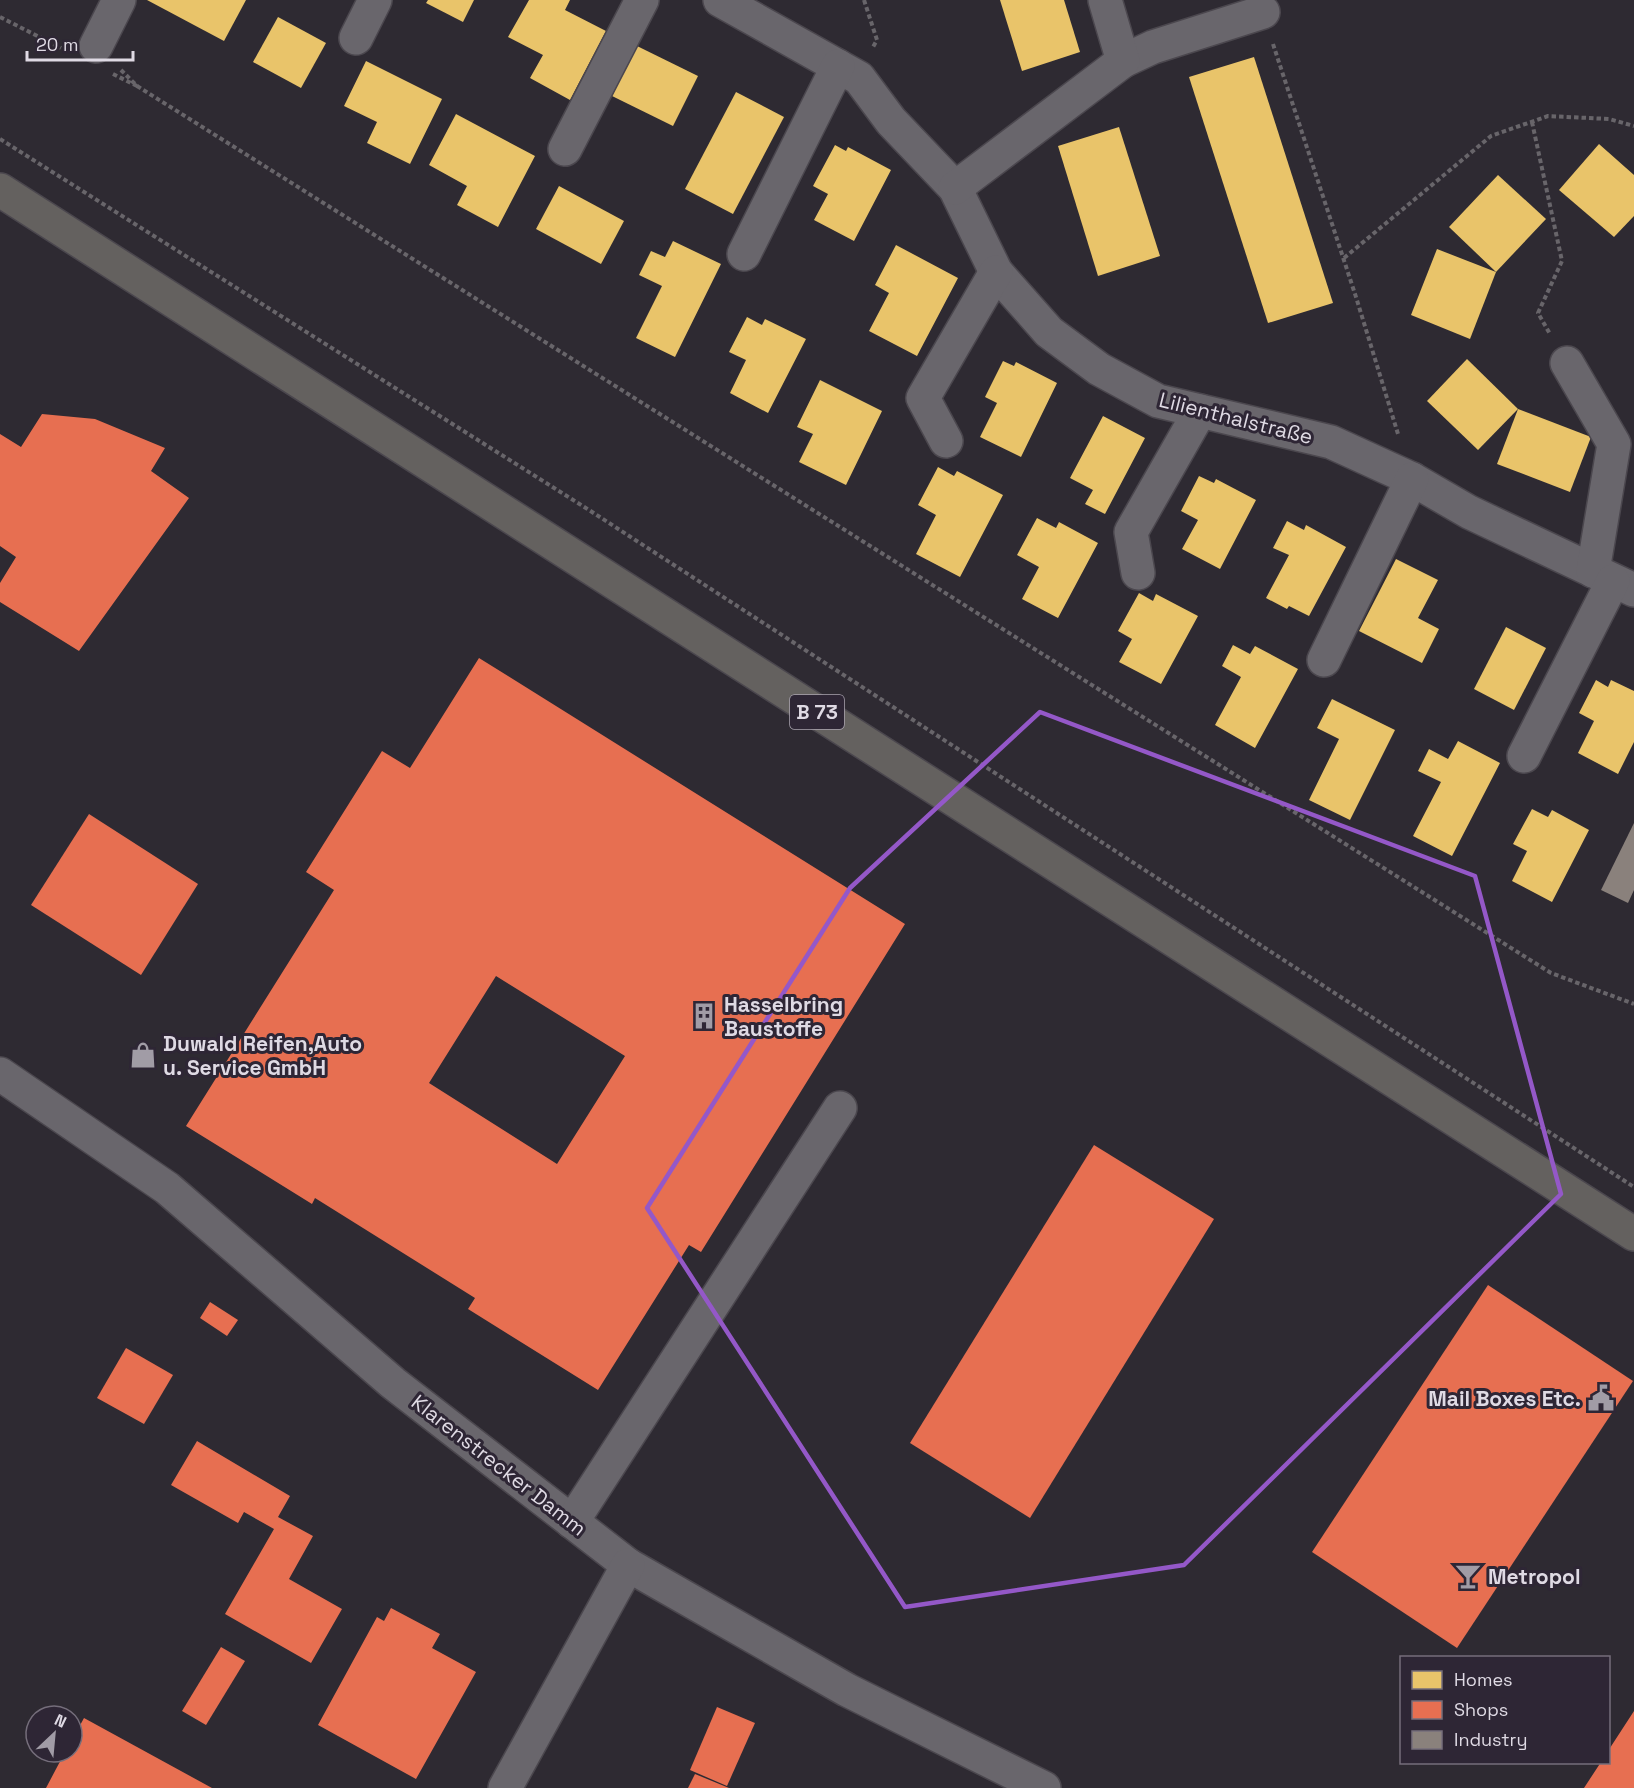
<svg xmlns="http://www.w3.org/2000/svg" width="1634" height="1788" font-family="'Space Grotesk',sans-serif">
<style>
.homes{fill:#e9c46a}
.shops{fill:#e76f51;fill-rule:evenodd}
.industry{fill:#8a817c}
.lines{fill:none;stroke-linecap:round;stroke-linejoin:round}
.minor-casing{stroke:#4b474e;stroke-width:36}
.major-casing{stroke:#4b474e;stroke-width:36}
.path{stroke:#68656a;stroke-width:4;stroke-dasharray:4.5 3;stroke-linecap:butt}
.minor{stroke:#69666c;stroke-width:33}
.major{stroke:#64615f;stroke-width:33}
.marked{fill:none;stroke:#9458c8;stroke-width:4.5;stroke-linejoin:round}
.labels{text-anchor:middle;dominant-baseline:central;stroke-width:6;stroke-linejoin:round;paint-order:stroke}
.shield{fill:#2e2635;stroke:#aaa4b0;stroke-width:1.5}
.shield-label{font-size:20px;font-weight:bold;fill:#dfdae4}
.street-label{font-size:21px;fill:#dfdae4;stroke:#2e2635}
.poi-label{font-size:21px;font-weight:bold;fill:#dfdae4;stroke:#2e2635;text-anchor:start}
</style>
<rect width="100%" height="100%" fill="#2e2a32"/>
<g class="homes">
<polygon points="147,0 246,0 224,41"/>
<polygon points="428,0 474,0 463,22 426,3"/>
<polygon points="529,0 570,0 565,10 606,31 570,100 530,78 543,55 508,37"/>
<polygon points="1000,0 1064,0 1080,52 1022,71"/>
<polygon points="278,17 326,43 301,88 253,62"/>
<polygon points="637,46 698,76 673,126 612,96"/>
<polygon points="1254,57 1333,303 1268,323 1189,77"/>
<polygon points="366,61 442,99 410,164 367,143 377,122 344,106"/>
<polygon points="736,92 784,117 733,214 685,189"/>
<polygon points="456,114 535,156 498,227 457,205 467,186 429,165"/>
<polygon points="1119,127 1160,256 1098,276 1058,146"/>
<polygon points="1599,144 1634,175 1634,216 1614,237 1559,190"/>
<polygon points="835,145 846,151 848,147 891,170 854,241 814,220 828,194 813,186"/>
<polygon points="1498,175 1546,219 1496,272 1449,227"/>
<polygon points="559,186 624,221 601,264 536,229"/>
<polygon points="673,241 721,264 675,357 636,338 662,286 639,275 651,251 665,257"/>
<polygon points="896,245 958,278 917,356 869,331 889,293 875,285"/>
<polygon points="1437,249 1496,272 1470,339 1411,315"/>
<polygon points="747,317 762,325 765,319 806,339 768,413 730,393 746,360 729,352"/>
<polygon points="1467,359 1518,409 1478,450 1427,401"/>
<polygon points="1003,361 1014,366 1016,362 1057,383 1021,457 980,437 997,403 985,397"/>
<polygon points="820,380 882,411 846,485 799,462 813,434 797,427"/>
<polygon points="1518,409 1591,437 1570,492 1497,464"/>
<polygon points="1103,416 1145,438 1105,514 1085,504 1093,490 1070,478"/>
<polygon points="938,467 954,476 957,471 1003,495 960,577 916,554 936,515 918,505"/>
<polygon points="1199,476 1214,483 1216,479 1256,500 1220,569 1182,549 1198,520 1181,511"/>
<polygon points="1037,518 1056,528 1059,522 1098,543 1058,618 1022,599 1039,567 1017,555"/>
<polygon points="1287,521 1304,530 1306,525 1346,547 1309,616 1289,606 1287,609 1266,598 1289,555 1273,548"/>
<polygon points="1396,559 1438,580 1418,618 1439,629 1422,663 1359,631"/>
<polygon points="1139,593 1153,601 1156,594 1198,616 1161,684 1119,662 1132,639 1118,631"/>
<polygon points="1506,627 1546,648 1514,710 1474,689"/>
<polygon points="1233,645 1250,654 1255,646 1298,669 1255,748 1215,725 1241,677 1222,666"/>
<polygon points="1596,680 1608,687 1611,680 1634,691 1634,742 1618,774 1578,753 1594,721 1579,713"/>
<polygon points="1332,699 1395,730 1350,820 1309,800 1339,739 1317,728"/>
<polygon points="1458,741 1500,763 1452,856 1413,836 1441,782 1418,771 1429,749 1448,759"/>
<polygon points="1532,809 1548,817 1552,810 1589,830 1552,902 1512,881 1527,851 1513,844"/>
</g>
<g class="shops">
<polygon points="42,414 95,419 165,448 151,471 189,498 79,651 0,602 0,583 16,557 0,546 0,434 21,447"/>
<path d="M 479,658 L 905,924 L 701,1252 L 689,1245 L 598,1390 L 468,1309 L 475,1298 L 315,1198 L 312,1204 L 186,1126 L 334,890 L 306,872 L 382,751 L 410,768 ZM 496,976 L 625,1056 L 557,1164 L 429,1083 Z"/>
<polygon points="89,814 198,884 141,975 31,905"/>
<polygon points="1094,1145 1214,1219 1030,1518 910,1443"/>
<polygon points="1488,1285 1633,1381 1457,1648 1312,1552"/>
<polygon points="210,1302 238,1320 227,1336 200,1318"/>
<polygon points="126,1348 173,1375 144,1424 97,1398"/>
<polygon points="197,1441 290,1496 278,1517 313,1536 289,1579 342,1609 311,1663 225,1614 274,1529 244,1512 238,1523 171,1485"/>
<polygon points="391,1608 440,1634 432,1648 476,1672 416,1779 318,1725 377,1617 384,1621"/>
<polygon points="221,1647 245,1661 206,1725 182,1711"/>
<polygon points="717,1707 755,1723 727,1786 690,1770"/>
<polygon points="1634,1711 1634,1788 1584,1788 1601,1762 1608,1762 1608,1751"/>
<polygon points="84,1718 212,1788 46,1788 65,1752 72,1752 72,1740"/>
<polygon points="695,1774 729,1788 688,1788"/>
</g>
<polygon class="industry" points="1634,823 1634,890 1628,903 1601,890"/>
<g class="lines">
<g class="minor-casing">
<g id="minor">
<polyline points="720,0 859,78 891,121 955,188 996,272 1049,332 1099,369 1158,401 1331,442 1412,479 1469,512 1634,590"/>
<polyline points="356,38 375,0"/>
<polyline points="96,46 119,0"/>
<polyline points="1123,61 1153,47 1263,12"/>
<polyline points="565,149 642,0"/>
<polyline points="955,188 1123,61 1105,0"/>
<polyline points="744,254 838,66"/>
<polyline points="1567,363 1614,444 1593,571"/>
<polyline points="946,441 923,398 996,272"/>
<polyline points="1138,573 1131,532 1200,411"/>
<polyline points="1324,660 1412,479"/>
<polyline points="1524,756 1613,581"/>
<polyline points="0,1074 167,1188 393,1383 628,1565 847,1690 1044,1788"/>
<polyline points="572,1522 840,1108"/>
<polyline points="505,1788 628,1565"/>
</g>
</g>
<g class="major-casing">
<polyline id="major" points="0,190 1634,1234"/>
</g>
<g class="path">
<polyline points="864,0 877,40 873,47"/>
<polyline points="0,17 61,48"/>
<polyline points="1273,44 1356,297 1398,434"/>
<polyline points="113,74 137,86 120,69"/>
<polyline points="137,86 1551,973 1634,1004"/>
<polyline points="1532,122 1562,261 1538,313 1550,334"/>
<polyline points="0,139 589,510 1634,1187"/>
<polyline points="1344,258 1491,136 1548,116 1609,119 1634,126"/>
</g>
<use href="#minor" class="minor"/>
<use href="#major" class="major"/>
</g>
<path class="marked" d="M 1040,712 L 1475,876 L 1561,1194 L 1184,1565 L 905,1607 L 647,1208 L 850,888 Z"/>
<defs>
<g id="building-bare" transform="scale(2.07)"><path d="M-4-6H4V6H1V3H-1V6H-4ZM-2.5-4.3h1.7v1.8h-1.7ZM.8-4.3h1.7v1.8H.8ZM-2.5-1h1.7V.8h-1.7ZM.8-1h1.7V.8H.8Z" fill="#a19ca6" stroke="#2e2635" stroke-width="2.5" paint-order="stroke"/></g>
<g id="shop-bare" transform="scale(2.07)"><path d="M-5-2.5h2.3a2.7 3.5 0 0 1 5.4 0H5L5.5 6h-11ZM-1.5-2.5h3a1.5 2.3 0 0 0-3 0Z" fill="#a19ca6" stroke="#2e2635" stroke-width="2.5" paint-order="stroke"/></g>
<g id="civic-bare" transform="scale(2.07)"><path d="M-.6-6.5H3V-4.5H.6V-3L4-1V1h2V6H-6V1h2V-1L-.6-3ZM-1.2 2.5V6h2.4V2.5Z" fill="#a19ca6" stroke="#2e2635" stroke-width="2.5" paint-order="stroke"/></g>
<g id="bar-bare" transform="scale(2.07)"><path d="M-6-5H6L.8 .8V4.5H3.5V6h-7V4.5H-.8V.8Z" fill="#a19ca6" stroke="#2e2635" stroke-width="2.5" paint-order="stroke"/></g>
</defs>
<g fill-rule="evenodd">
<use href="#building-bare" x="704" y="1016"/>
<use href="#shop-bare" x="143" y="1055"/>
<use href="#civic-bare" x="1601" y="1398"/>
<use href="#bar-bare" x="1468" y="1576"/>
</g>
<g class="labels">
<rect class="shield" x="790" y="695" width="54" height="34" rx="4.5"/>
<g class="shield-label">
<text x="817" y="712">B 73</text>
</g>
<g class="street-label">
<text transform="translate(1236 418) rotate(14)">Lilienthalstraße</text>
<text transform="translate(499 1465) rotate(38)">Klarenstrecker Damm</text>
</g>
<g class="poi-label">
<text x="724" y="1004">Hasselbring<tspan x="724" dy="24">Baustoffe</tspan></text>
<text x="163" y="1043">Duwald Reifen,Auto<tspan x="163" dy="24">u. Service GmbH</tspan></text>
<text x="1581" y="1398" text-anchor="end">Mail Boxes Etc.</text>
<text x="1488" y="1576">Metropol</text>
</g>
</g>
<rect x="1400" y="1656" width="210" height="108" fill="#2e2635" stroke="#756e7b" stroke-width="1.5"/>
<rect x="1412" y="1671" width="30" height="18" fill="#e9c46a" stroke="#756e7b" stroke-width="1.5"/>
<text x="1454" y="1686" font-size="18" fill="#dfdae4">Homes</text>
<rect x="1412" y="1701" width="30" height="18" fill="#e76f51" stroke="#756e7b" stroke-width="1.5"/>
<text x="1454" y="1716" font-size="18" fill="#dfdae4">Shops</text>
<rect x="1412" y="1731" width="30" height="18" fill="#8a817c" stroke="#756e7b" stroke-width="1.5"/>
<text x="1454" y="1746" font-size="18" fill="#dfdae4">Industry</text>
<g transform="translate(54 1734) rotate(26)"><circle r="28" fill="#2e2635" stroke="#756e7b" stroke-width="1.5"/>
<path d="M0-4.5L10 22L0 15L-10 22Z" fill="#a19ca6"/>
<text y="-9" font-size="16" font-weight="bold" text-anchor="middle" fill="#dfdae4">N</text>
</g>
<path d="M27 51v9h106v-9" fill="none" stroke="#dfdae4" stroke-width="3"/>
<text x="36" y="51" font-size="18" fill="#dfdae4" stroke="#2e2635" stroke-width="4.5" paint-order="stroke">20 m</text>
</svg>
